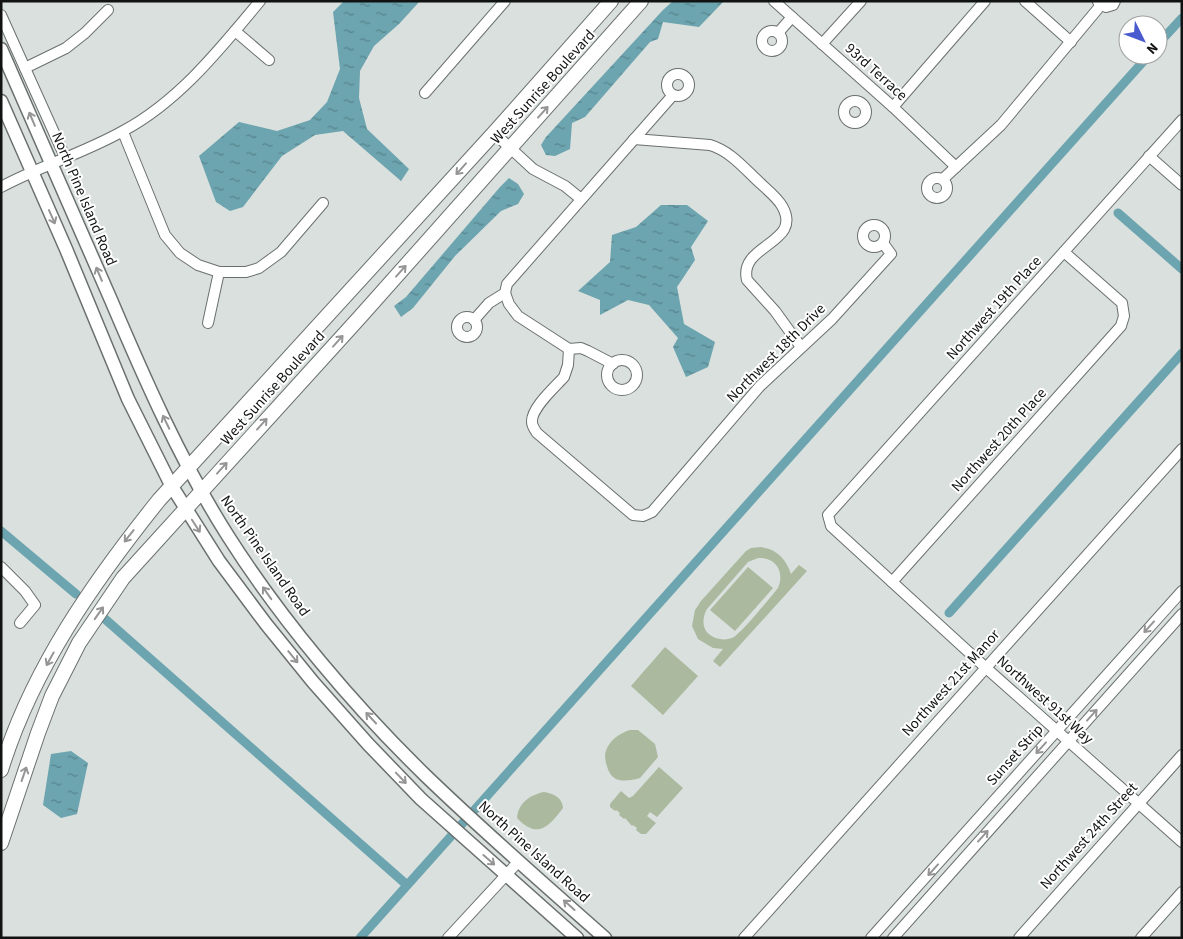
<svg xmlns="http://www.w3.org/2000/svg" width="1183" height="939" font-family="'Source Sans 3',sans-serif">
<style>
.green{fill:#abb99f;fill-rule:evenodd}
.water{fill:url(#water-ripples)}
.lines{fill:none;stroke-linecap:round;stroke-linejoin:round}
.canal{stroke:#6ca4af;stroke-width:9}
.minor-casing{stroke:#6a706e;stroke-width:12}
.major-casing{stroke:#6a706e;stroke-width:15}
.highway-casing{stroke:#6a706e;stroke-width:16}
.minor{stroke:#fff;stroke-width:10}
.major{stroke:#fff;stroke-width:12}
.highway{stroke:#fff;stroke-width:14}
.oneway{stroke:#949594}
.labels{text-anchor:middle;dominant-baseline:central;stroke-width:4;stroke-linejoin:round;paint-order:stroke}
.street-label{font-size:15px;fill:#111312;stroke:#fff}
</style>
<defs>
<pattern id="water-ripples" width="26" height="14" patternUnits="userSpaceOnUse" patternTransform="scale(1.25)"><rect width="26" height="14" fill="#6ca4af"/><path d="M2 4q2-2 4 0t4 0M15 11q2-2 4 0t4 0" fill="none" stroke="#57848d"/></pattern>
</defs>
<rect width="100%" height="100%" fill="#d9e0dd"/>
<g class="green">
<path d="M 761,547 C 777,549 786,559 791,574 L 799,565 L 807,571 L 720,667 L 713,661 L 723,649 L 713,648 L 698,639 L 692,626 L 695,610 L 701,601 L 746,551 L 751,548 ZM 758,558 C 776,557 785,572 778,588 C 769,599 744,630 734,637 C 725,642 712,639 706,631 C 702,624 703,616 707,609 L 748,562 Z"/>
<polygon points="748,567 773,588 735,631 710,610"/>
<polygon points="665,647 698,676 663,715 631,686"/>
<path d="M 630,730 L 638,730 L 655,744 L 658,757 L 640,778 C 633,780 623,782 616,779 C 611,776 608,771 607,766 C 600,749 614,735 630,730 Z"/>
<polygon points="659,767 683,788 657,817 650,812 647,816 656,823 646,834 641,834 636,830 637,828 633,825 632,826 625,818 624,819 619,815 620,813 616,810 615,811 610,807 610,804 621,791 629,798 633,796"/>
<path d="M 544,792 C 554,794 562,797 563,808 C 548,828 537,839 517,818 C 518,803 530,795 544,792 Z"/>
</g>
<g class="water">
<polygon points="344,1 420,1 399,24 374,46 360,71 359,98 367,129 409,169 401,181 343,131 315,135 282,156 243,207 230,211 216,202 199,156 239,122 277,131 310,120 327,102 340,69 333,12"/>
<polygon points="673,1 724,1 699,27 663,22 658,39 650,42 585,117 572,123 570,149 555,156 546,155 541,145 546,137 663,10"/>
<polygon points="509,178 518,184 524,194 518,204 501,211 455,256 413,308 401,317 394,306 406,297 500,187"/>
<polygon points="661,205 687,205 708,221 691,247 695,260 677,287 684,324 715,342 708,367 686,377 673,347 678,338 649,305 628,300 600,315 600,300 578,291 610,262 612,235 636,227"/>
<polygon points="71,751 88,763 77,814 61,818 43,805 51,754"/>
</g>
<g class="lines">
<g class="canal">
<polyline points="1158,44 1182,18"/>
<polyline points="1118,213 1182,269"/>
<polyline points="1,531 76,594"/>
<polyline points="949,613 1182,353"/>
<polyline points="105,619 407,885"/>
<polyline points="360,938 1149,55"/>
</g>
<g class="minor-casing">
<g id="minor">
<polyline points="774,1 893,107 956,167"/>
<polyline points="1025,1 1071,42"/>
<polyline points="1098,2 1106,7 1113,5 1115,1"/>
<polyline points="1,15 65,157"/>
<polyline points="235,31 269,60"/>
<circle cx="772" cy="41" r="10"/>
<polyline points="778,33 792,17"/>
<polyline points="822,44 861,1"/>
<polyline points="25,68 66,48 85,33 108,10"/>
<circle cx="678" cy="85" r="11"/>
<polyline points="425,93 505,1"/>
<circle cx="855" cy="112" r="11"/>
<polyline points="893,107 985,1"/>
<polyline points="1182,120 828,515 831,526 985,667 1182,842"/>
<polyline points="123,132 165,235 180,253 198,265 219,272 246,272 259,268 281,252 323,203"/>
<polyline points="494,133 533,169 565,186 581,199"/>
<path d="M 634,139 L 710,145 C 730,151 743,167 758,181 C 766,189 777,197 782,206 C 804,244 738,244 747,280 L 775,311 L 801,347"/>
<polyline points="1149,156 1182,185"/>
<circle cx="937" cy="188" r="10"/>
<polyline points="943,179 1001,125 1101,5"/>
<path d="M 1,187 C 40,166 84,153 123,131 C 179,101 220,49 260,1"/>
<circle cx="874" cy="236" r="11"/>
<polyline points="505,293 509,304 518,316 569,349 581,348 588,351 613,364"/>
<circle cx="467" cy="327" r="10"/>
<polyline points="474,320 489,303 505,293 507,284 673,95"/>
<polyline points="208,323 219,272"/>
<path d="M 569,349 L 568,365 L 564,377 C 555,387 531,408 532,422 C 532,426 535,430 537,433 L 633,515 L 643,516 L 652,512 L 760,386 L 832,319 L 891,254 L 883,243"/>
<circle cx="622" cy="375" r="15"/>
<polyline points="1,567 25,591 35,605 20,623"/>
<polyline points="892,582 1121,326 1124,316 1122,303 1064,252"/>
<polyline points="448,938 519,861"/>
<polyline points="744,938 1182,449"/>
<polyline points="871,938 1182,591"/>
<polyline points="893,938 1182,614"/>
<polyline points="1019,938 1182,755"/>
<polyline points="1141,938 1182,892"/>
</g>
</g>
<g class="major-casing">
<g id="major">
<path d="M 1,49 C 38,133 74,217 111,300 C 145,380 181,462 228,536 C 282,621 354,706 426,776 C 484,832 545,885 605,938"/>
<polyline points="1,101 66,249 128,399 171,485 219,561 266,624 313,682 368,744 421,799 577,938"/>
</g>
</g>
<g class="highway-casing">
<g id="highway">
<path d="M 1,770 C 32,669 94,581 159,500 L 494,133 L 611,1"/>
<polyline points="1,843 38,733 52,696 79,643 123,578 360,317 641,1"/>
</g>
</g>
<use href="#minor" class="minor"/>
<use href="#major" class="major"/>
<use href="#highway" class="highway"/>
</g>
<defs><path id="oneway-shaft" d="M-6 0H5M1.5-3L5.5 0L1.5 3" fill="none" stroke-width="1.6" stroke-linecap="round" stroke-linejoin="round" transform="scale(1.25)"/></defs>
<g class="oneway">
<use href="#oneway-shaft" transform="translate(543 112) rotate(-48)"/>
<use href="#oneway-shaft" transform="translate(32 119) rotate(-113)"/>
<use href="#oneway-shaft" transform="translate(461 169) rotate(132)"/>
<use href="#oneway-shaft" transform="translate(52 217) rotate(66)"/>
<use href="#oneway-shaft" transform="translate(401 271) rotate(-48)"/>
<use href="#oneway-shaft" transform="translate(99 274) rotate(-113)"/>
<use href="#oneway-shaft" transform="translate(338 341) rotate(-48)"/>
<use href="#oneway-shaft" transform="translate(166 422) rotate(-116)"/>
<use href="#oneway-shaft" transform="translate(262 424) rotate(-48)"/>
<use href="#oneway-shaft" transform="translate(222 468) rotate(-48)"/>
<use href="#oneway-shaft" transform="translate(196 526) rotate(57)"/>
<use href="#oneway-shaft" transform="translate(129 536) rotate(128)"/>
<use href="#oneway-shaft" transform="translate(267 593) rotate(-125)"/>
<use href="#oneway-shaft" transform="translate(99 613) rotate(-55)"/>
<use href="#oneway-shaft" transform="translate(1149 627) rotate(132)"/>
<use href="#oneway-shaft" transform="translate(293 657) rotate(51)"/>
<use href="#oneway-shaft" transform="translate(50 659) rotate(119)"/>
<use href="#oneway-shaft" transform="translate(1092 715) rotate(-48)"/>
<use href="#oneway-shaft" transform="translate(371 718) rotate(-133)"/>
<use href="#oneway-shaft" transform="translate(1041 748) rotate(132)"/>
<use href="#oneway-shaft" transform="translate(24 774) rotate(-71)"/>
<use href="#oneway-shaft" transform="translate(401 778) rotate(46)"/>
<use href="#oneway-shaft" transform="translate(983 836) rotate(-48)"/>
<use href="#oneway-shaft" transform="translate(489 860) rotate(41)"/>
<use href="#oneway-shaft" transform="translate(933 870) rotate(132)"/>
<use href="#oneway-shaft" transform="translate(569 905) rotate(-138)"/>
</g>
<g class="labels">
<g class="street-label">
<text transform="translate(876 72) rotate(42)">93rd Terrace</text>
<text transform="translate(543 87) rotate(-48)">West Sunrise Boulevard</text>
<text transform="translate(84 199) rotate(67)">North Pine Island Road</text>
<text transform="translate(994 308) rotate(-48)">Northwest 19th Place</text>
<text transform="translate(776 353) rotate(-45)">Northwest 18th Drive</text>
<text transform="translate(273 388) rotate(-48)">West Sunrise Boulevard</text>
<text transform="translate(999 440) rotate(-48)">Northwest 20th Place</text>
<text transform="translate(265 556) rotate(55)">North Pine Island Road</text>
<text transform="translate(951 683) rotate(-48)">Northwest 21st Manor</text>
<text transform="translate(1045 700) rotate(42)">Northwest 91st Way</text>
<text transform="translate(1015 755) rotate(-48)">Sunset Strip</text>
<text transform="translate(1089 836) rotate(-48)">Northwest 24th Street</text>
<text transform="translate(534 852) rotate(42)">North Pine Island Road</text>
</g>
</g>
<rect width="1183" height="939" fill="none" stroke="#111312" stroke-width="5"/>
<g transform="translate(1143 40) rotate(132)"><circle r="24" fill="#ffffff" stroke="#a0a1a0"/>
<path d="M0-4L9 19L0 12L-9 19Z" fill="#495acf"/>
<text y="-8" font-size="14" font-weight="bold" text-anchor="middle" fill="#111312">N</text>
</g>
</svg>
